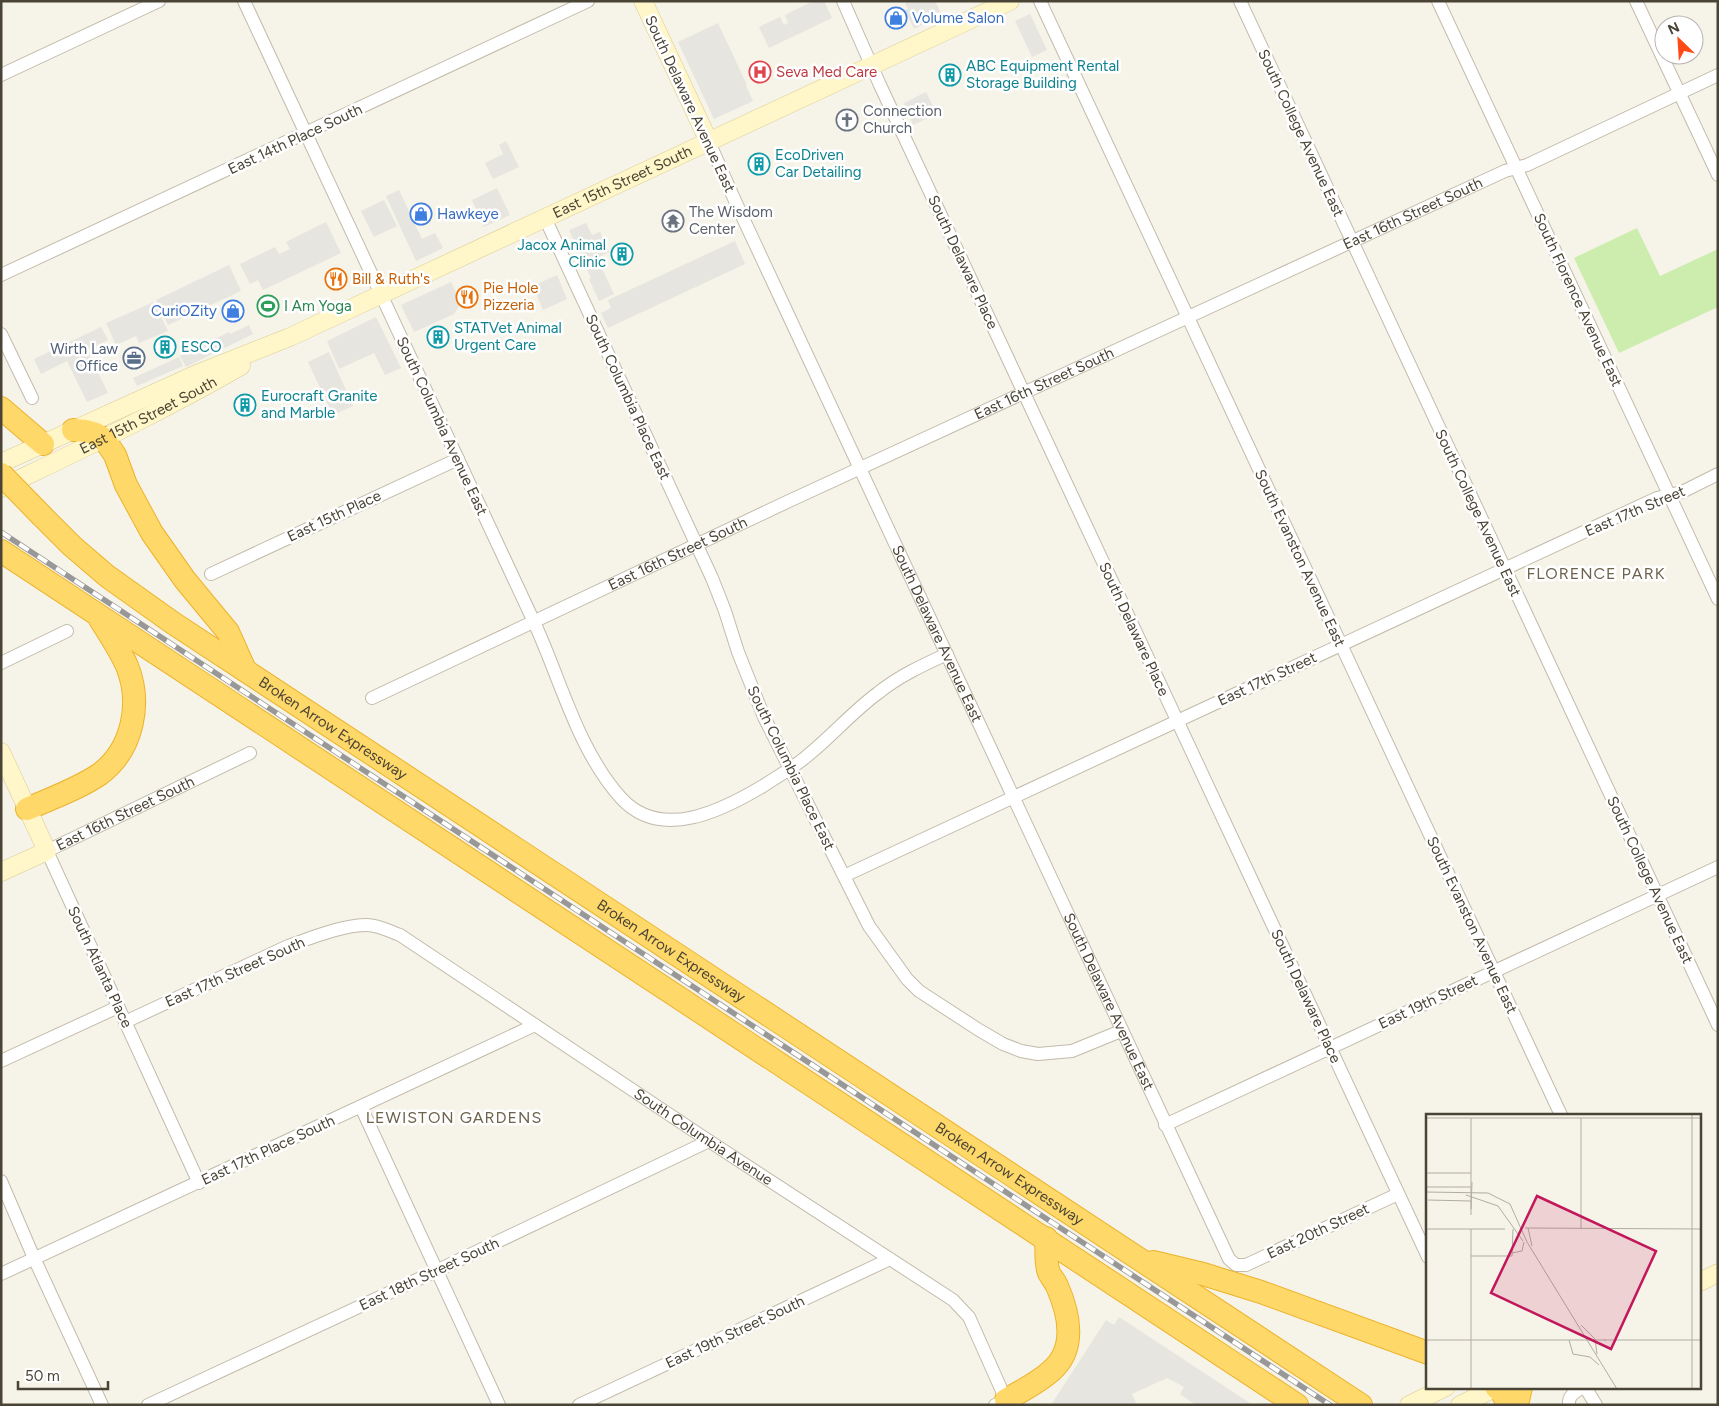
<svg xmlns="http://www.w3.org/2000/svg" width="1719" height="1406" font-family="Figtree,sans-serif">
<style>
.green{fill:#ccedae}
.parking{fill:#e7e5e0}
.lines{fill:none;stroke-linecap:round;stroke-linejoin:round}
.street-casing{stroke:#c2bbaa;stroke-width:14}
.secondary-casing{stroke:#dacc94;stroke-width:19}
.highway-casing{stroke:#ecb32c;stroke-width:24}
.street{stroke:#fff;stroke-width:12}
.secondary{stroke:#fff6c9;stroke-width:18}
.highway{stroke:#ffd86a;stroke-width:22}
.rail-casing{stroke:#989898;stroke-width:5.5}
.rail{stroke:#fff;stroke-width:4;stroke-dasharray:11;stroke-linecap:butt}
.highway-bridge-casing{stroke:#ecb32c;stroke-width:24;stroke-linecap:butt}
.highway-bridge{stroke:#ffd86a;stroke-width:22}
.labels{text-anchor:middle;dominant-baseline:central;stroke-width:5;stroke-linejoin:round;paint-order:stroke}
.shop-label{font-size:15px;fill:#366cbe;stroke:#fff;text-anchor:start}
.culture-label{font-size:15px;fill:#0d838f;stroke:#fff;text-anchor:start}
.health-label{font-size:15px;fill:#be3a42;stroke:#fff;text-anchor:start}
.street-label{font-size:15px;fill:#4a4436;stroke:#fff}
.worship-label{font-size:15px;fill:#5b616d;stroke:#fff;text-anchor:start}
.food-label{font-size:15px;fill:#c56008;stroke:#fff;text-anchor:start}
.leisure-label{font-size:15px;fill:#27864d;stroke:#fff;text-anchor:start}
.service-label{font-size:15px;fill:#4e5e75;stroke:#fff;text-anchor:end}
.neighbourhood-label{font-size:16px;letter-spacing:1px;fill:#6e634c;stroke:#fff}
.inset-road{fill:none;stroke:#b1ada1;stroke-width:1}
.view{fill:#c2185b;fill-opacity:0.15;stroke:#c2185b;stroke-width:2.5}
.inset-edge{fill:none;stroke:#4a4436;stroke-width:2.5}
</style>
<rect width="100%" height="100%" fill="#f6f3e8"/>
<polygon class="green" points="1637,228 1660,276 1718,249 1718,307 1619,353 1574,258"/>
<g class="parking">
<polygon points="813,1 824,1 832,18 769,48 759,27 780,17 784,25 788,23 785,15"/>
<polygon points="909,1 935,1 942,15 914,29 905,10 908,9 905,3"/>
<polygon points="1030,14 1047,50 1032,57 1015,21"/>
<polygon points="718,23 747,85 746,86 753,101 714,119 678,42"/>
<polygon points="926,92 937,114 913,125 904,103"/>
<polygon points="506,141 519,167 493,179 485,163 503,154 499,145"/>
<polygon points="497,188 510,215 484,227 472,200"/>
<polygon points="399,190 422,239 435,233 443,248 416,261 386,196"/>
<polygon points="384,200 397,226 374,237 361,211"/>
<polygon points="326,222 341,253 263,290 258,280 250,284 240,264 275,247 279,254 290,249 286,242"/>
<polygon points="586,223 592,235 600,232 609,252 597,258 614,294 599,301 589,279 591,278 569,230"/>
<polygon points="735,241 745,264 608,328 601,313 611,308 608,300"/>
<polygon points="229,265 241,291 168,325 156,300"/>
<polygon points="557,275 567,299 543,310 533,286"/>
<polygon points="451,282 461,303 454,314 414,332 401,305"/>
<polygon points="154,302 168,331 139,343 136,336 116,345 106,323"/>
<polygon points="376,317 401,368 385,375 374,353 339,369 327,341"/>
<polygon points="249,325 253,334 186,367 180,356 229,332 230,334"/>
<polygon points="101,327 108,340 87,350 108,393 87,402 67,361 41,374 34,359"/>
<polygon points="329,352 353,406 333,415 308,362"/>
<polygon points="179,357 183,366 137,386 133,378"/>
<polygon points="1119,1317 1253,1405 1196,1405 1180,1394 1184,1387 1167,1378 1132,1394 1137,1405 1051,1405 1106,1320 1114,1325"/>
</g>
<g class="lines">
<g class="street-casing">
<g id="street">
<path d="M 244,1 L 534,622 C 561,680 577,749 621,798 C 661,842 723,810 763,786 C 778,776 793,768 807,756 C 832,736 852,712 878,693 C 899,676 923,665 947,654"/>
<polyline points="843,1 880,85 1428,1257"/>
<polyline points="1040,1 1561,1115"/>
<polyline points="1240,1 1718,1025"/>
<polyline points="1438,1 1718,599"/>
<polyline points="1636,1 1718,175"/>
<polyline points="1,75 159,1"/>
<path id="s1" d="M 709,142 L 736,203 L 1229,1259 L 1236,1265 L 1246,1265 L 1398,1194"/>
<polyline points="545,218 712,578 725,611 738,652 764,717 869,926 907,979 919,991 979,1030 1003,1044 1021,1051 1038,1054 1072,1051 1121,1031"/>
<polyline points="1,275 588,1"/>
<polyline points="1,334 32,398"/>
<polyline points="211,574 458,459"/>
<polyline points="1,663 67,631"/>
<path id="s2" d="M 372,698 L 789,501 L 1505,171 L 1527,165 L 1718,75"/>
<polyline points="844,876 1657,498 1682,492 1718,474"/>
<path id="s3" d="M 125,1022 L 288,946 C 311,938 342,925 367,925 C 378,925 389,931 400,935 L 709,1141 L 953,1300 L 969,1317 L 1006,1400 L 995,1405"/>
<polyline points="1,1061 118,1007"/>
<polyline points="361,1107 499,1405"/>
<polyline points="1165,1125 1718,867"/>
<polyline points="1,1181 34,1258 102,1405"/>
<path id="s4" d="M 199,1183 L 47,851 L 250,753"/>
<polyline points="1,1274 535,1025"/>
<polyline points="1585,1387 1596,1405"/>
<polyline points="148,1405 438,1270 709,1141"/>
<polyline points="579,1405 890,1259"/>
<path d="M 1569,1405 C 1568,1395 1575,1392 1583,1387"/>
</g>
</g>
<g class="secondary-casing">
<g id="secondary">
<polyline points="643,1 709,142"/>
<path id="s5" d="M 1,463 L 199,373 L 290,337 L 1010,1"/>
<path id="s6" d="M 1,488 C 82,449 163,411 241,366"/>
<polyline points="1,752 47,851 1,872"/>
<polyline points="1700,1282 1718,1273"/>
<polyline points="1409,1405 1446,1387"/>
<polyline points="1460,1405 1497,1387"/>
</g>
</g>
<g class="highway-casing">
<g id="highway">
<polyline points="1,408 43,444"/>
<polyline points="73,430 86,431 96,434 104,439 115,455 126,485 152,533 185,580 228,632 245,670"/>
<path id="s7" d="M 42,516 L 72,546 L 107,576 L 173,623 L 1361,1405"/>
<polyline points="1,551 1297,1405"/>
<path d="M 27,809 C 52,798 78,789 100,774 C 133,749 142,703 127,666 C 120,650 109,634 100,619"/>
<polyline points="1153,1262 1203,1274 1261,1292 1428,1353"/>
<polyline points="1496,1387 1503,1394 1508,1405"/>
<path d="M 1006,1400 C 1021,1391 1038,1383 1051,1371 C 1077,1349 1069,1313 1057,1286 C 1055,1281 1051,1277 1049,1273 C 1045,1263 1047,1249 1046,1238"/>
<polyline points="1517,1405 1521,1387"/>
</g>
</g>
<use href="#street" class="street"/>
<use href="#secondary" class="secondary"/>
<use href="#highway" class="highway"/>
<g class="rail-casing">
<polyline id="rail" points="1,532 1330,1405"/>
</g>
<use href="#rail" class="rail"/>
<g class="highway-bridge-casing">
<polyline id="highway-bridge" points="1,474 42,516"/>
</g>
<use href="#highway-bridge" class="highway-bridge"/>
</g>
<defs>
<g id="shop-ring" transform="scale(1.125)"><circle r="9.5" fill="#fff" stroke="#3f7fe0" stroke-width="1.5"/><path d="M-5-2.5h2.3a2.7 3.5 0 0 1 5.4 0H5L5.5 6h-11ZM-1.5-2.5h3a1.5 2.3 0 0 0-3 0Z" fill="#3f7fe0"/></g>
<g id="hospital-ring" transform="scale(1.125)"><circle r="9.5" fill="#fff" stroke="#e0444e" stroke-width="1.5"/><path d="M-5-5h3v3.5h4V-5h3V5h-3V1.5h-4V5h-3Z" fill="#e0444e"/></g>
<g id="building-ring" transform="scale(1.125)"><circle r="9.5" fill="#fff" stroke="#0f9aa8" stroke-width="1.5"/><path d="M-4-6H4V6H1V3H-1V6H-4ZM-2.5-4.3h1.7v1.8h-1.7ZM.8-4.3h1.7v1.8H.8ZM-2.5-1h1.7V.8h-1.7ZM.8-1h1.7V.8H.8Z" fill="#0f9aa8"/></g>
<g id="church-ring" transform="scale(1.125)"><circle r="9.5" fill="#fff" stroke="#6b7280" stroke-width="1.5"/><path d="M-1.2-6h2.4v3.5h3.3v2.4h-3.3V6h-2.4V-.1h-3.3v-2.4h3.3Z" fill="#6b7280"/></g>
<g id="temple-ring" transform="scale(1.125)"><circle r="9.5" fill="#fff" stroke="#6b7280" stroke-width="1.5"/><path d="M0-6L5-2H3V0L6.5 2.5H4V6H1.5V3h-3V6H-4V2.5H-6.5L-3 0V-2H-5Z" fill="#6b7280"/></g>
<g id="restaurant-ring" transform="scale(1.125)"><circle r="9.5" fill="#fff" stroke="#e8710a" stroke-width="1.5"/><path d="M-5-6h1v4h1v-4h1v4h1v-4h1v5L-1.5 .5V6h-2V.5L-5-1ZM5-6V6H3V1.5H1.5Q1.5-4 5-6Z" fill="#e8710a"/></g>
<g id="stadium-ring" transform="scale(1.125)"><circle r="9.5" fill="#fff" stroke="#2e9e5b" stroke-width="1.5"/><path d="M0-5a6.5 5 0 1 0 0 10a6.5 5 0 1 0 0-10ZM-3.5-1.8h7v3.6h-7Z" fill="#2e9e5b"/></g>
<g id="office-ring" transform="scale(1.125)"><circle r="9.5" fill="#fff" stroke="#5c6f8a" stroke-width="1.5"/><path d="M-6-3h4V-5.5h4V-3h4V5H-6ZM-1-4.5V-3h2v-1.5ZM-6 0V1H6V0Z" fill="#5c6f8a"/></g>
</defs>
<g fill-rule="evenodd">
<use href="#shop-ring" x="896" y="18"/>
<use href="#hospital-ring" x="760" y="72"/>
<use href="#building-ring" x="950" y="75"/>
<use href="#church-ring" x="847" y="120"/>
<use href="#building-ring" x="759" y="164"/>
<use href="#shop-ring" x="421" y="214"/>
<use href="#temple-ring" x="673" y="221"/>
<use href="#building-ring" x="622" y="254"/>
<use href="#restaurant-ring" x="336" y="279"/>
<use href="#restaurant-ring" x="467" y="297"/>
<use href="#stadium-ring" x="268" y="306"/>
<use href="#shop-ring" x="233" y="311"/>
<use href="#building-ring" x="438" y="337"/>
<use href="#building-ring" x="165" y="347"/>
<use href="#office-ring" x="134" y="358"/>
<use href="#building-ring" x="245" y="405"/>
</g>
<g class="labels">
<g class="shop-label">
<text x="912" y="18">Volume Salon</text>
<text x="437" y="214">Hawkeye</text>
<text x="217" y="311" text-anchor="end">CuriOZity</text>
</g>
<g class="culture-label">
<text x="966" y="66">ABC Equipment Rental<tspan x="966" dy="17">Storage Building</tspan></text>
<text x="775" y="155">EcoDriven<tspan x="775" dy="17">Car Detailing</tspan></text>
<text x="606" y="245" text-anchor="end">Jacox Animal<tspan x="606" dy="17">Clinic</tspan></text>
<text x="454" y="328">STATVet Animal<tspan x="454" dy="17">Urgent Care</tspan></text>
<text x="181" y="347">ESCO</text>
<text x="261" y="396">Eurocraft Granite<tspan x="261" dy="17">and Marble</tspan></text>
</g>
<g class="health-label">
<text x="776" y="72">Seva Med Care</text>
</g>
<g class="street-label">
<text transform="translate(690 104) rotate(65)">South Delaware Avenue East</text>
<text transform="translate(1301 133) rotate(65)">South College Avenue East</text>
<text transform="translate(295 139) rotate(-25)">East 14th Place South</text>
<text stroke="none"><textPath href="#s5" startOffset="682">East 15th Street South</textPath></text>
<text stroke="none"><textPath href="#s2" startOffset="1148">East 16th Street South</textPath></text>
<text transform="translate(963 262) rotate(65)">South Delaware Place</text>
<text transform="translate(1578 300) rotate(65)">South Florence Avenue East</text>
<text stroke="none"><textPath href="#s2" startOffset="742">East 16th Street South</textPath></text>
<text transform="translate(628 397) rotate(65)">South Columbia Place East</text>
<text stroke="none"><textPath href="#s6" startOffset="164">East 15th Street South</textPath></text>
<text transform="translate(442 426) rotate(65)">South Columbia Avenue East</text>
<text transform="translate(1635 511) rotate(-23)">East 17th Street</text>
<text transform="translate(1478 513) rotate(65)">South College Avenue East</text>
<text transform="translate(334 516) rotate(-25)">East 15th Place</text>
<text stroke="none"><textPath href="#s2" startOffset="338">East 16th Street South</textPath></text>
<text transform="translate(1300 558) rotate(65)">South Evanston Avenue East</text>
<text transform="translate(1134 629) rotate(65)">South Delaware Place</text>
<text stroke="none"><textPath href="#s1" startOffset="542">South Delaware Avenue East</textPath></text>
<text transform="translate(1267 679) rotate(-25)">East 17th Street</text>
<text stroke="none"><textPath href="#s7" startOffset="361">Broken Arrow Expressway</textPath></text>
<text transform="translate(791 768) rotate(64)">South Columbia Place East</text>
<text stroke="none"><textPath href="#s4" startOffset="452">East 16th Street South</textPath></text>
<text transform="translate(1650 880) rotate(65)">South College Avenue East</text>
<text transform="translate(1472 925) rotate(65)">South Evanston Avenue East</text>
<text stroke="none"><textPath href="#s7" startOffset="766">Broken Arrow Expressway</textPath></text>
<text transform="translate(100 967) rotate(65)">South Atlanta Place</text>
<text transform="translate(235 972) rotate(-24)">East 17th Street South</text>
<text transform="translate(1306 996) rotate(65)">South Delaware Place</text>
<text stroke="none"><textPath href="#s1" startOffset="948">South Delaware Avenue East</textPath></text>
<text transform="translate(1428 1002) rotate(-25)">East 19th Street</text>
<text stroke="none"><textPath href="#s3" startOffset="661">South Columbia Avenue</textPath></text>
<text transform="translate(268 1150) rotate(-25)">East 17th Place South</text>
<text stroke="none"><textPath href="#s7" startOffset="1171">Broken Arrow Expressway</textPath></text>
<text transform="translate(1318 1231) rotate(-25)">East 20th Street</text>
<text transform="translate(429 1274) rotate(-25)">East 18th Street South</text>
<text transform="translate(735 1332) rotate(-25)">East 19th Street South</text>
</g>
<g class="worship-label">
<text x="863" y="111">Connection<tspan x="863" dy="17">Church</tspan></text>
<text x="689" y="212">The Wisdom<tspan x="689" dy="17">Center</tspan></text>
</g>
<g class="food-label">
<text x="352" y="279">Bill &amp; Ruth's</text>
<text x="483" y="288">Pie Hole<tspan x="483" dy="17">Pizzeria</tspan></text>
</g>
<g class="leisure-label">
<text x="284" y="306">I Am Yoga</text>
</g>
<g class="service-label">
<text x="118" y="349">Wirth Law<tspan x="118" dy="17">Office</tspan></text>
</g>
<g class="neighbourhood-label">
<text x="1596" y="573">FLORENCE PARK</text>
<text x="454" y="1117">LEWISTON GARDENS</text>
</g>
</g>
<g transform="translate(1426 1114)">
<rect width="275" height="275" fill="#f6f3e8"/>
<path class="inset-road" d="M 266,0 L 266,275M 0,4 L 275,4M 0,59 L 45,59M 0,73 L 45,73M 0,78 L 62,79 L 84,90 L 101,128 L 191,275M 40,81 L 72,92 L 97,127M 2,86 L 45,87M 45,95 L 46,68M 45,101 L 45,4M 99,114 L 275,115M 102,114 L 106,132M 0,115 L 79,115M 45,115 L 45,275M 155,115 L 155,4M 86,139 L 96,137 L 98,128M 45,142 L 86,142 L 87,115M 155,211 L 169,225 L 171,240M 0,226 L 180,226M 143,226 L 147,240 L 164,243 L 173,251M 178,226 L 275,226"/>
<path class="view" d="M 111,82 L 230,137 L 185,235 L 65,179 Z"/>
<rect width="275" height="275" class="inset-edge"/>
</g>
<rect width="1719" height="1406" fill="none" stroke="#4a4436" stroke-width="5"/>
<g transform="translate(1679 40) rotate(335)"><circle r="24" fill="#ffffff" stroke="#b7b4af"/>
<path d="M0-4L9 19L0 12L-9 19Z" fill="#ff4a16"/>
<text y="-8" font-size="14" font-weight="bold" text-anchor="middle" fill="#4a4436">N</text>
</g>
<path d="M18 1381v8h90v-8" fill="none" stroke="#4a4436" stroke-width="2.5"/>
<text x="25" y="1381" font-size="15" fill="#4a4436" stroke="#ffffff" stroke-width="4" paint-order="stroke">50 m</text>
</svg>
